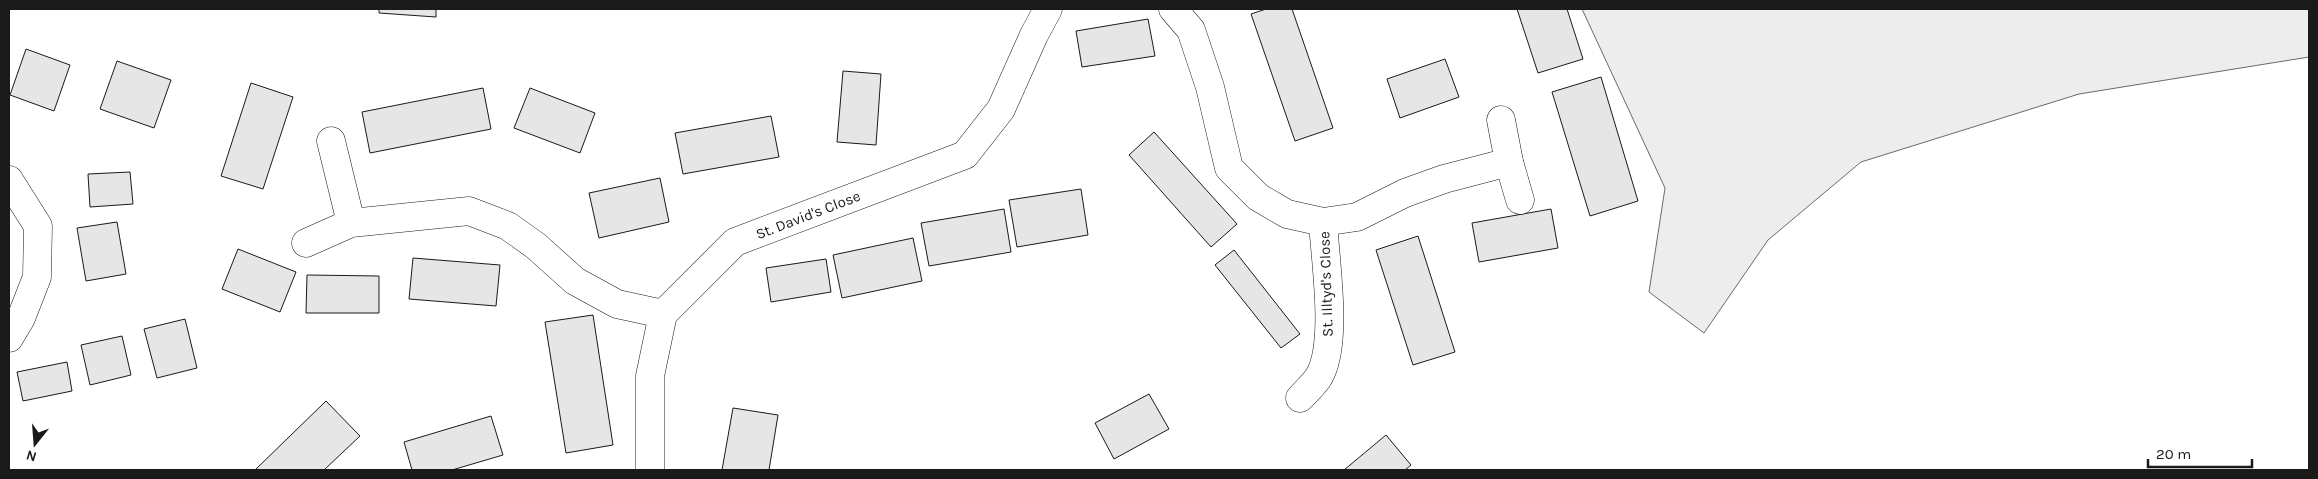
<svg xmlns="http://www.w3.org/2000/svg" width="2318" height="479" font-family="Karla,sans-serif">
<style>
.built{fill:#ededed;stroke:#6a6a6a}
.building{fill:#e6e6e6;stroke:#1a1a1a}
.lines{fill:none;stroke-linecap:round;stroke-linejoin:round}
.street-casing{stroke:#1a1a1a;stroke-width:29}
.street{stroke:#fff;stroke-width:28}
.labels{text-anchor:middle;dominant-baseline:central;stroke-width:4;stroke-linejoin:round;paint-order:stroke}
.street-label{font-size:15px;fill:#1a1a1a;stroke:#fff}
</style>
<rect width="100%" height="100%" fill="#fff"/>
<polygon class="built" points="1582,9 2309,9 2309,57 2079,94 1861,162 1768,240 1704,333 1649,292 1665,188"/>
<g class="building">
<polygon points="379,9 436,9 436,17 379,13"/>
<polygon points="1266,9 1292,9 1333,128 1295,141 1251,14"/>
<polygon points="1517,9 1567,9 1583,59 1538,73"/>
<polygon points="1148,19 1155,56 1082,67 1076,31"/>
<polygon points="26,49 70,65 54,111 10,95"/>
<polygon points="1445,59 1459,97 1400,118 1387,79"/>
<polygon points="117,61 171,80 154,128 100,109"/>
<polygon points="843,71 881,74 876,145 837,142"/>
<polygon points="1601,77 1638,201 1590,216 1552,92"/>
<polygon points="251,83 293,97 263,189 221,176"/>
<polygon points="483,88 491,129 370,153 362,112"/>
<polygon points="530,88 595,113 580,153 514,128"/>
<polygon points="771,116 779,157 683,174 675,133"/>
<polygon points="1154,132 1237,224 1211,247 1129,155"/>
<polygon points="130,172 133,204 90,207 88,174"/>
<polygon points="660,178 669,222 599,238 589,193"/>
<polygon points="1081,189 1088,235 1017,247 1009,200"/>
<polygon points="1004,209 1011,252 929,266 921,223"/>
<polygon points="1551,209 1558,248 1479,262 1472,223"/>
<polygon points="117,222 126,274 86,281 77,228"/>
<polygon points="1418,236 1455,352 1413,365 1376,250"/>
<polygon points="913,238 922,281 842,298 833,255"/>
<polygon points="238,249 296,272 280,312 222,289"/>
<polygon points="1234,250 1300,334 1281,348 1215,265"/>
<polygon points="413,258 500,265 496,306 409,299"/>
<polygon points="826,259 831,292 771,302 766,268"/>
<polygon points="307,275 379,276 379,313 306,313"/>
<polygon points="593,315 613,445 566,453 545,322"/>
<polygon points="185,319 197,368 157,378 144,329"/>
<polygon points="122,336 131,375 90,385 81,345"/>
<polygon points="67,362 72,391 23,401 17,372"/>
<polygon points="1149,394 1169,429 1114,459 1095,423"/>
<polygon points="326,401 360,436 324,470 255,470"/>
<polygon points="733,408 778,415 769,470 722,470"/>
<polygon points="491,416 503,455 452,470 412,470 404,442"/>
<polygon points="1386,435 1411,465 1405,470 1344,470"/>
</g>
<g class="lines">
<g class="street-casing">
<g id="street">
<polyline points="1173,9 1191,30 1210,87 1229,168 1258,197 1287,214 1323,222 1357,217 1405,193 1444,179 1509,162"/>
<polyline points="1501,120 1509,162 1520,200"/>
<polyline points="331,141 351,223"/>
<polyline points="9,180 38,226 37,277 21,318 9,338"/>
<polyline points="306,243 351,223 469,211 508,226 536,246 575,281 617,304 663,314"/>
<path d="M 1300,398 C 1306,392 1313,385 1318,378 C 1339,346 1325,260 1323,222"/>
<polyline points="650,470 650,376 663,314 735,242 965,155 1001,109 1034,35 1048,9"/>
</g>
</g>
<use href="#street" class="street"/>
</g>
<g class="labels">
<g class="street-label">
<text transform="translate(808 215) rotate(-21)">St. David's Close</text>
<text transform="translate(1326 284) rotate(-92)">St. Illtyd's Close</text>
</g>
</g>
<rect width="2318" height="479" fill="none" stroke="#1a1a1a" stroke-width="20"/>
<g transform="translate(35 444) rotate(197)" stroke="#ffffff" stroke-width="4" paint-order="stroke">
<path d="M0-4L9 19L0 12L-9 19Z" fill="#1a1a1a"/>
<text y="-8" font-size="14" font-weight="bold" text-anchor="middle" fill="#1a1a1a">N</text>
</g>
<path d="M2148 459v8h104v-8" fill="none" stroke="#1a1a1a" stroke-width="2.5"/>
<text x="2156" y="459" font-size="15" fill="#1a1a1a" stroke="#ffffff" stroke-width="4" paint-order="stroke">20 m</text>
</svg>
